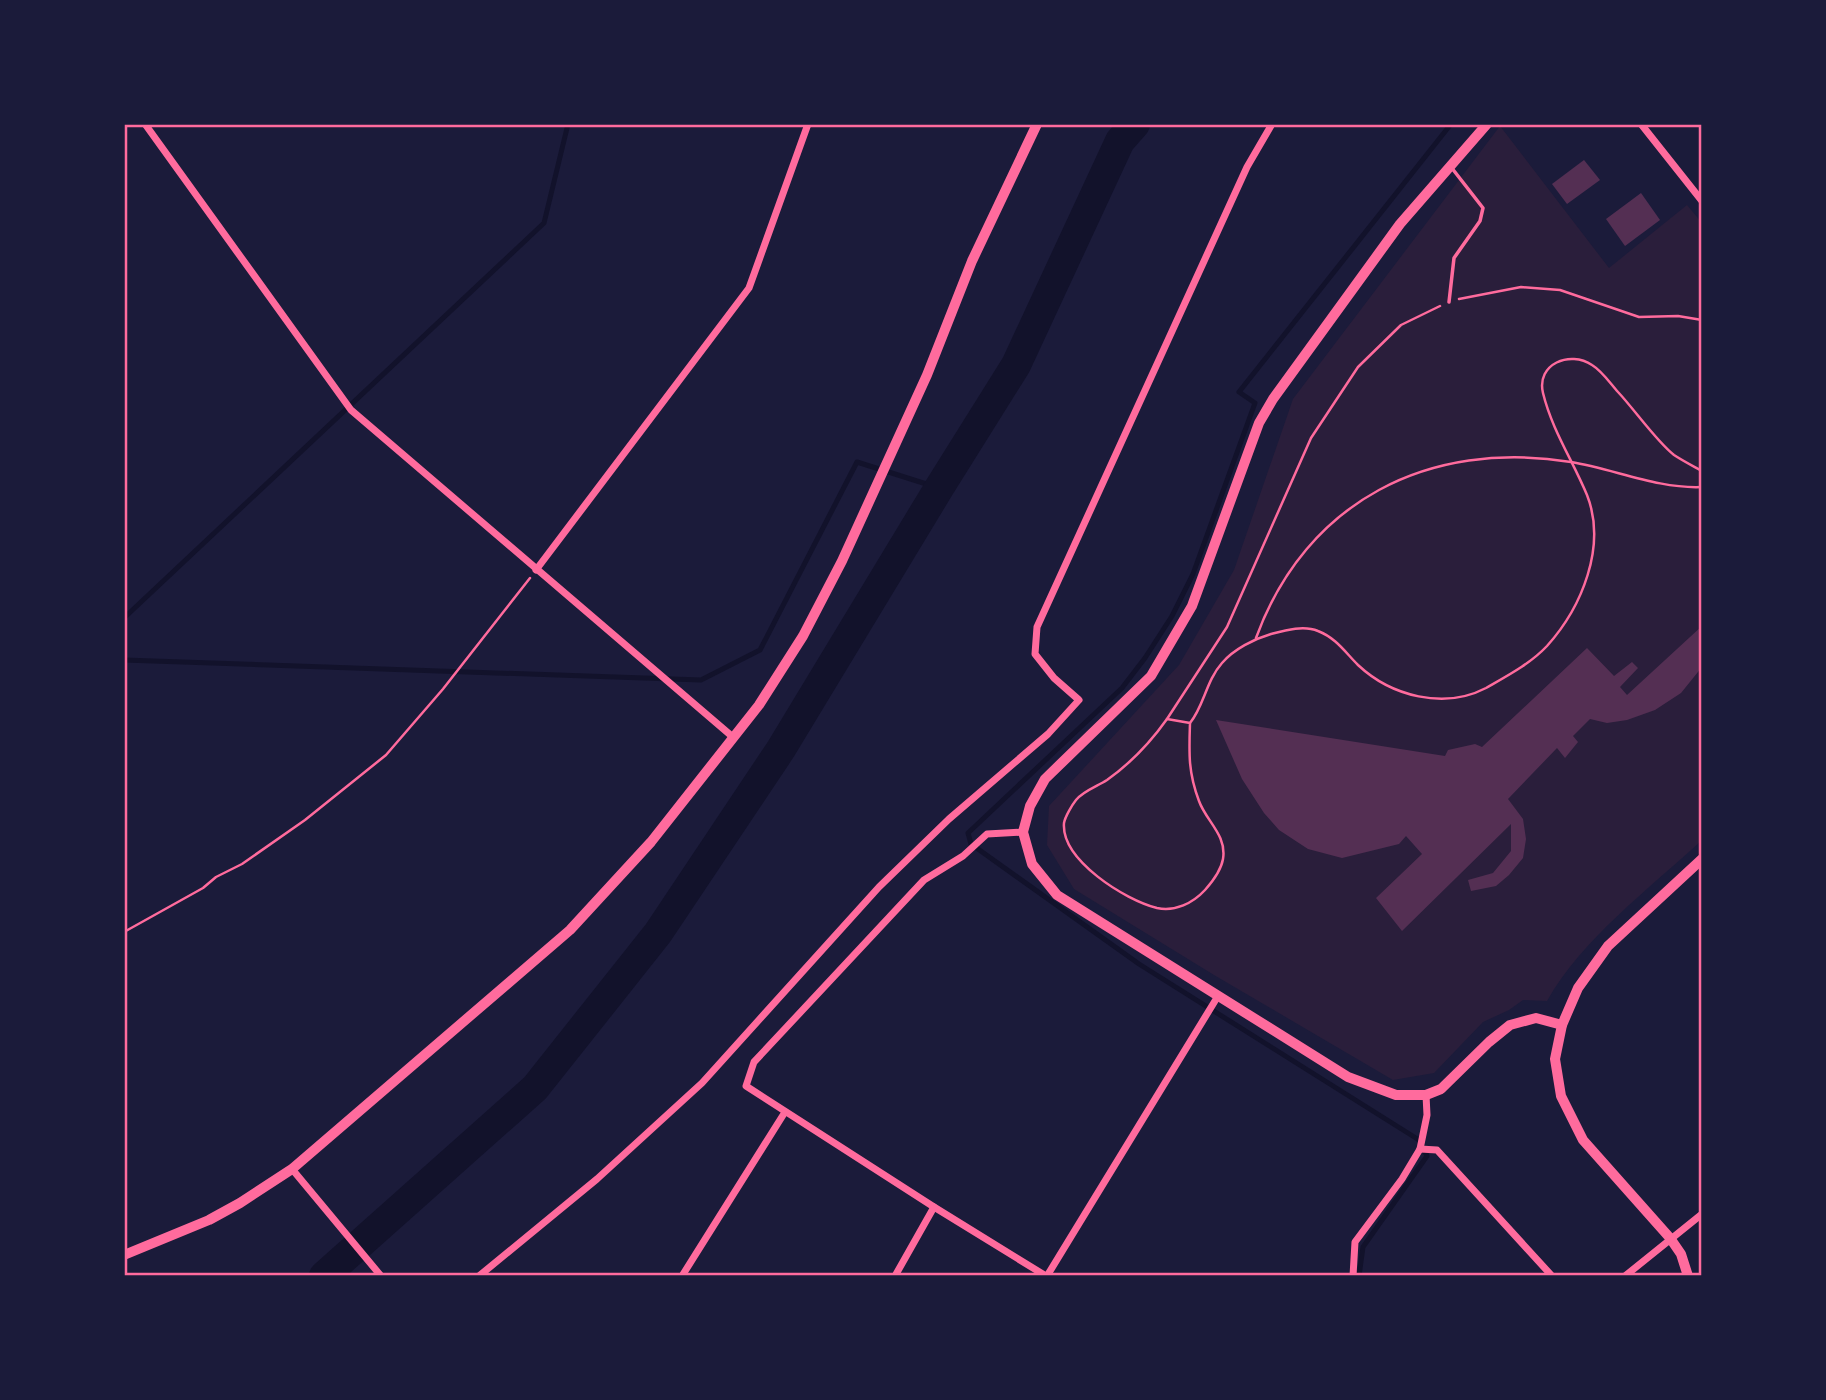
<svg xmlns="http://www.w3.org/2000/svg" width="1826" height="1400" font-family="'Work Sans',sans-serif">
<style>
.green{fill:#2a1e3b}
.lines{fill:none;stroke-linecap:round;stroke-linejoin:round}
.stream{stroke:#12122b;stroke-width:5}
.river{stroke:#12122b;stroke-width:30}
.building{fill:#542f53}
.path{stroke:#ff6b9d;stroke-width:2.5}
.service{stroke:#ff6b9d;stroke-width:3.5}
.minor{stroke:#ff6b9d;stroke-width:7}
.tertiary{stroke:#ff6b9d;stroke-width:10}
.neatline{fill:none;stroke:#ff6b9d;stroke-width:2.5}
</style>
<rect width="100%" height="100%" fill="#1b1b3a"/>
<path class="green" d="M 1500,126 L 1609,268 L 1687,205 L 1702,223 L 1702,840 C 1649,889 1582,939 1547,1001 L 1523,1000 L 1509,1010 L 1483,1022 L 1434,1073 L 1393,1080 L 1214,975 L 1074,889 L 1047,845 L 1049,806 L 1179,665 L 1234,570 L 1293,399 Z"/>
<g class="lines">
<g class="stream">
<polyline points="124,618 544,223 568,124"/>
<polyline points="124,660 701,680 760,650 857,462 939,488"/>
<polyline points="1359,1276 1363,1247 1427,1156 1419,1140 1139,964 971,844 968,833 1122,688 1145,658 1172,616 1193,574 1255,403 1239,392 1451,124"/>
</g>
<polyline class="river" points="324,1276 535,1088 658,933 781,749 939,488 1016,365 1120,141 1135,124"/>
</g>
<g class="building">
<polygon points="1584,160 1600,180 1567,204 1552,184"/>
<polygon points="1641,193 1660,220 1625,246 1606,219"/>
<polygon points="1702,626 1702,667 1681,693 1655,710 1627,720 1607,723 1590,719 1573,736 1578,742 1565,758 1557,748 1508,799 1523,819 1526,839 1523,858 1509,875 1496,886 1471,891 1468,880 1493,873 1511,851 1511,824 1402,931 1376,898 1422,854 1406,836 1399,844 1342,858 1308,849 1279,830 1264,813 1242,779 1216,720 1445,756 1448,750 1475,744 1482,747 1587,648 1614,676 1632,662 1638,668 1620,687 1627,695"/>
</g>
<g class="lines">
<g class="path">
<polyline points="1459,299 1521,287 1560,290 1639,317 1678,316 1702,320"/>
<path d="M 1256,638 C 1306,501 1429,439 1571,462 C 1614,469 1658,489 1702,487"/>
<polyline points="1167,719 1227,627 1311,438 1358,367 1401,325 1440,306"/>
<path d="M 1167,719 L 1190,723 C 1189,753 1188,772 1199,801 C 1206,821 1227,835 1223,859 C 1221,871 1213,881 1205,890 C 1193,903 1175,912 1157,908 C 1125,900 1061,860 1064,823 C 1065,817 1072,805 1076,800 C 1083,791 1098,786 1107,780 C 1131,763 1150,743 1167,719 Z"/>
<path d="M 1190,723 C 1204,706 1206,681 1222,663 C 1234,649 1254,639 1271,634 C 1286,630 1304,625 1318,631 C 1336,638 1345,652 1358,665 C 1391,696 1444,710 1486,688 C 1507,676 1530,664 1547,646 C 1582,607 1607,546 1587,495 C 1573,461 1552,430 1543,393 C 1536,364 1570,350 1592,365 C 1602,371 1610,383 1618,392 C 1634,409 1657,442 1674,455 C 1683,461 1693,466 1702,471"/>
<polyline points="124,932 203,888 216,877 242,864 305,820 386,755 443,689 530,578"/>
</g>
<polyline class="service" points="1449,302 1454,258 1480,221 1483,208 1451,167"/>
<g class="minor">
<polyline points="145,124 351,410 734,738"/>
<polyline points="1641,124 1702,201"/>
<polyline points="536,570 749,288 808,124"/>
<polyline points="1023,832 987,834 963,856 924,880 754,1062 746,1086 934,1207 1046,1276"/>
<polyline points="1426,1095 1427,1115 1420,1149 1437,1150 1552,1276"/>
<polyline points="292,1169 381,1276"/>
<polyline points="479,1276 597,1179 702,1083 879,887 949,819 1048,734 1079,700 1054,678 1035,654 1037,627 1247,167 1272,124"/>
<polyline points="682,1276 785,1112"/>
<polyline points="895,1276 934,1207"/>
<polyline points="1047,1276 1218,996"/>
<polyline points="1353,1276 1355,1242 1402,1179 1420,1149"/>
<polyline points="1625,1276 1702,1214"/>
</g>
<g class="tertiary">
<polyline points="1487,124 1400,224 1273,399 1259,423 1192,606 1151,676 1045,779 1030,806 1023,832 1032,864 1057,895 1348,1077 1396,1095 1426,1095 1441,1089 1489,1042 1510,1025 1536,1018 1562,1025"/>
<polyline points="124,1255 209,1220 240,1203 292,1169 570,930 651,842 759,705 803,636 842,561 927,375 972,261 1037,124"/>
<polyline points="1688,1276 1681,1254 1670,1238 1583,1140 1561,1096 1555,1059 1562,1025 1578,988 1608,946 1702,859"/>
</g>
</g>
<rect width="1826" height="1400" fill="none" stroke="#1b1b3a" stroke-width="252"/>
<rect x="126" y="126" width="1574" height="1148" class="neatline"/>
</svg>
